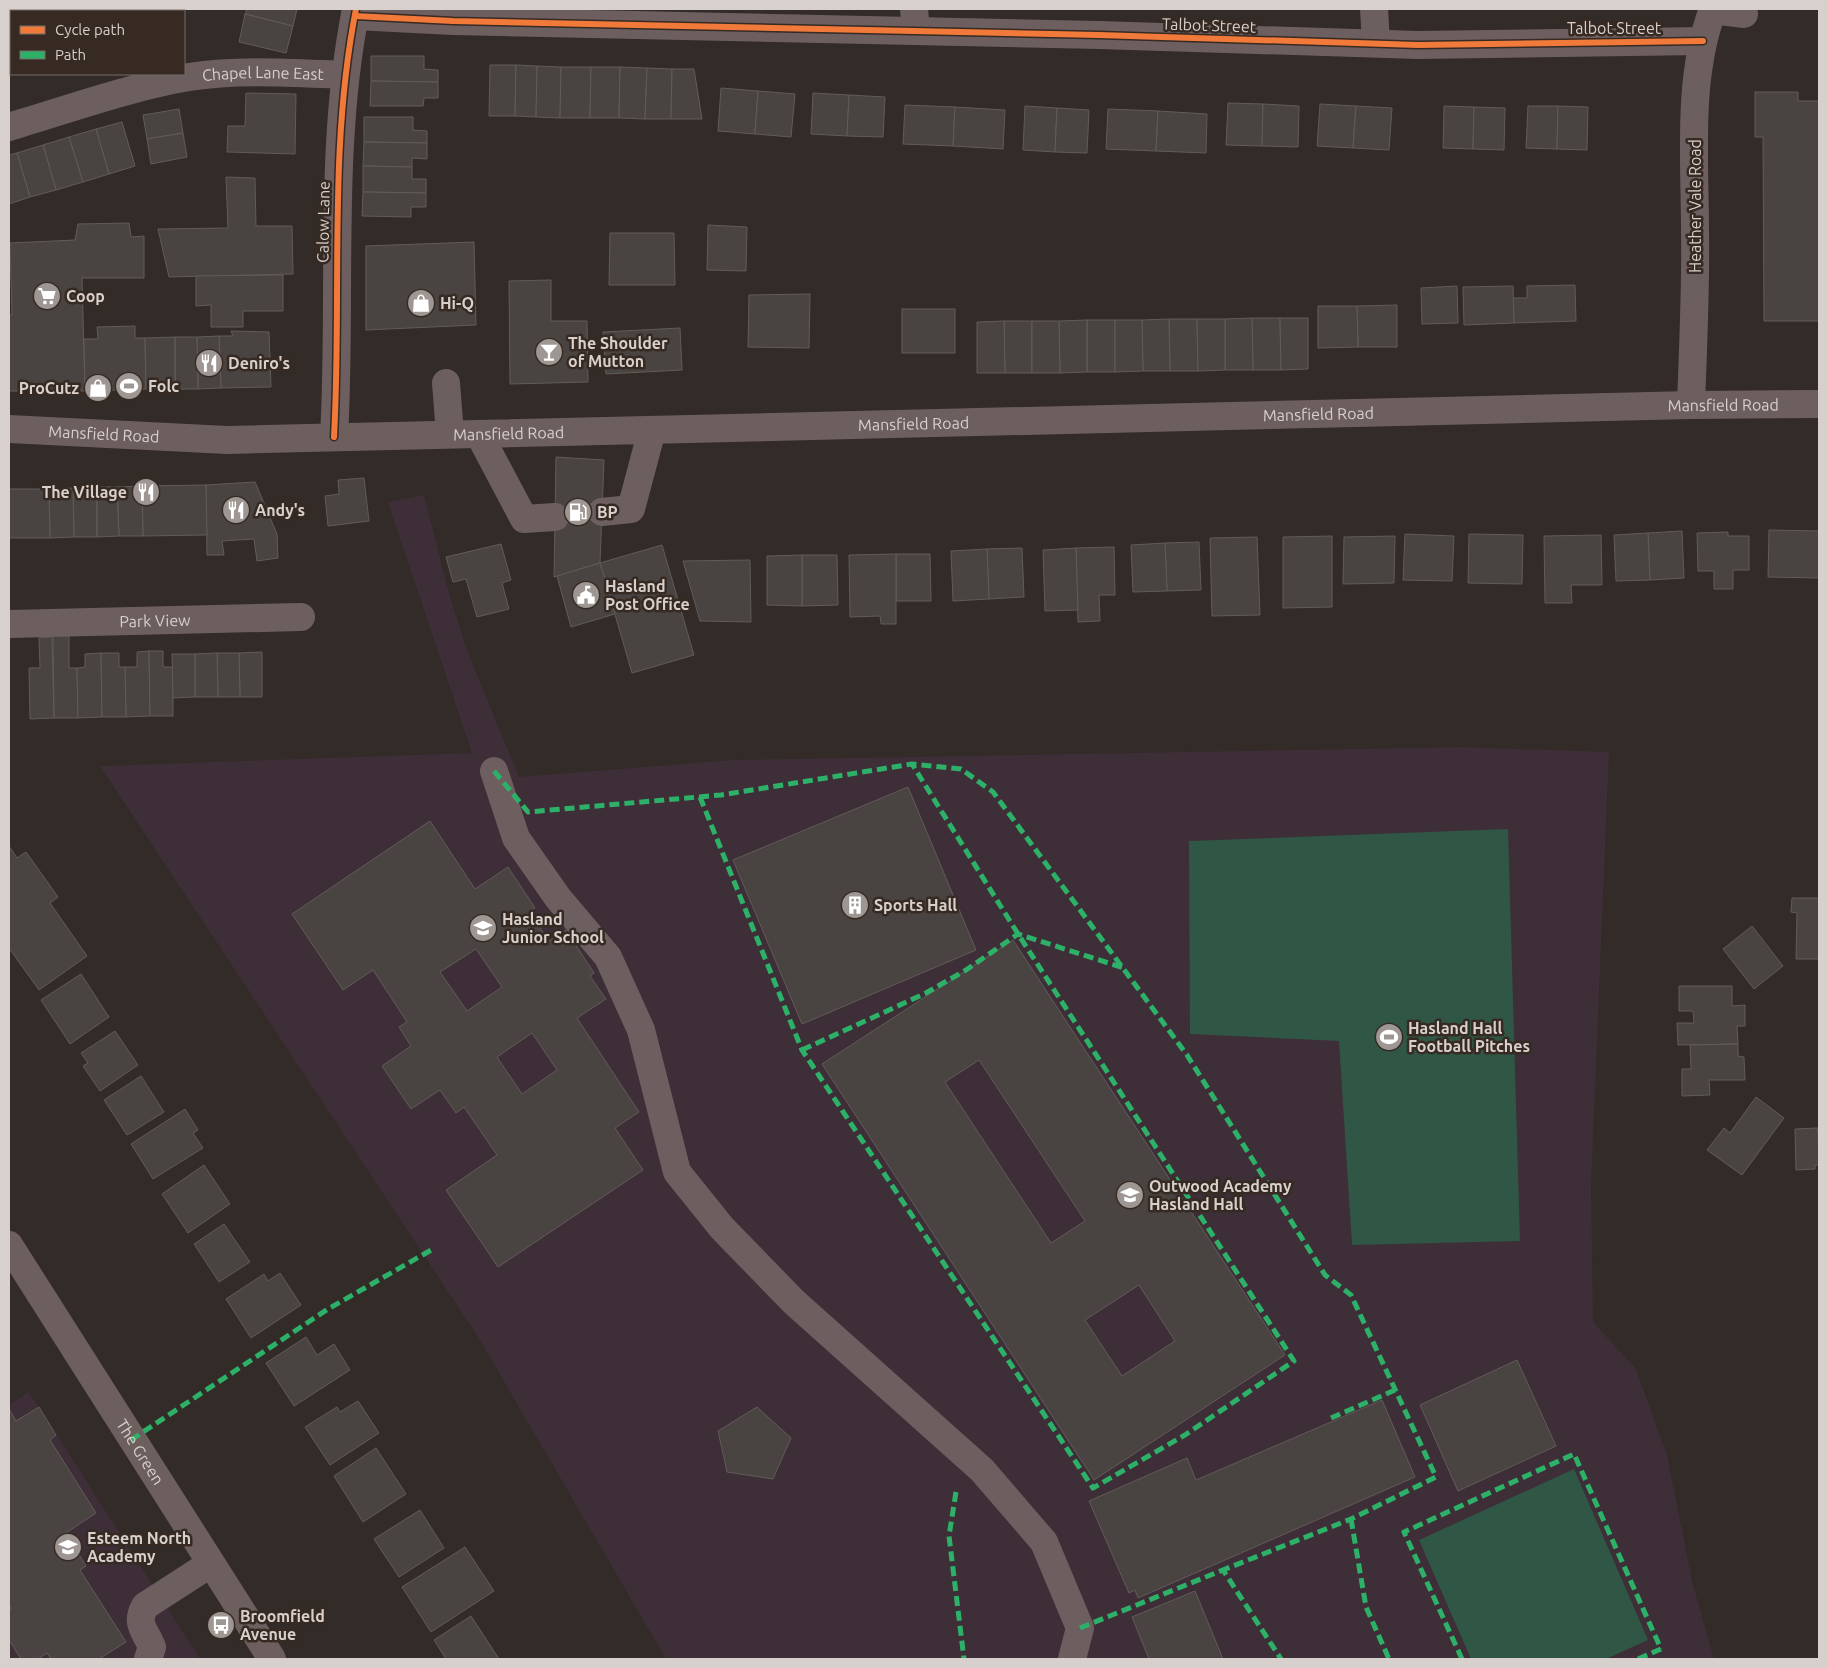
<svg xmlns="http://www.w3.org/2000/svg" width="1828" height="1668" font-family="Ubuntu,sans-serif">
<style>
.education{fill:#3e2e37}
.green{fill:#305645}
.building{fill:#494441;stroke:#625c59;fill-rule:evenodd}
.lines{fill:none;stroke-linecap:round;stroke-linejoin:round}
.minor-tunnel{stroke:#4b4440;stroke-width:28;stroke-dasharray:28 14;stroke-linecap:butt}
.minor{stroke:#6d5f60;stroke-width:28}
.major{stroke:#6e5f5f;stroke-width:28}
.quiet{stroke:#2db169;stroke-width:5;stroke-dasharray:10 5;stroke-linecap:butt}
.cycleway-casing{stroke:#362a23;stroke-width:9}
.cycleway{stroke:#f17a3a;stroke-width:6}
.labels{text-anchor:middle;dominant-baseline:central;stroke-width:5;stroke-linejoin:round;paint-order:stroke}
.street-label{font-size:16px;fill:#d8d0cc;stroke:#362a23}
.poi-label{font-size:16px;font-weight:bold;fill:#d8d0cc;stroke:#362a23;text-anchor:start}
</style>
<rect width="100%" height="100%" fill="#322b27"/>
<g class="education">
<polygon points="424,495 448,590 467,650 519,777 732,760 1462,747 1609,752 1591,1184 1593,1322 1636,1369 1667,1455 1692,1581 1714,1659 666,1659 478,1337 100,766 472,753 388,502"/>
<polygon points="28,1392 39,1407 200,1659 9,1659 9,1405"/>
</g>
<g class="green">
<polygon points="1508,829 1520,1241 1352,1245 1339,1041 1190,1034 1189,841"/>
<polygon points="1574,1469 1648,1640 1606,1659 1471,1659 1419,1540"/>
</g>
<g class="building">
<polygon points="54,9 78,9 77,11 54,11"/>
<polygon points="78,9 101,9 101,11 77,11"/>
<polygon points="247,9 297,9 293,26 245,14"/>
<polygon points="245,14 293,26 286,53 239,42"/>
<polygon points="9,23 11,29 11,72 9,73"/>
<polygon points="371,56 424,56 424,69 438,70 438,82 371,81"/>
<polygon points="490,65 516,65 515,116 489,116"/>
<polygon points="516,65 537,66 536,117 515,116"/>
<polygon points="537,66 561,67 560,118 536,117"/>
<polygon points="561,67 591,67 590,118 560,118"/>
<polygon points="591,67 620,67 619,118 590,118"/>
<polygon points="620,67 647,68 645,119 619,118"/>
<polygon points="647,68 672,69 671,119 645,119"/>
<polygon points="672,69 694,69 702,119 671,119"/>
<polygon points="371,81 438,82 438,98 424,98 423,106 370,106"/>
<polygon points="721,88 758,91 755,134 718,131"/>
<polygon points="758,91 795,94 791,137 755,134"/>
<polygon points="1755,92 1798,92 1798,101 1819,101 1819,321 1764,321 1763,137 1755,137"/>
<polygon points="246,93 296,94 295,154 227,152 228,126 245,126"/>
<polygon points="813,93 849,95 847,136 811,134"/>
<polygon points="849,95 885,97 883,137 847,136"/>
<polygon points="1228,103 1263,104 1262,146 1226,145"/>
<polygon points="1263,104 1299,106 1298,147 1262,146"/>
<polygon points="1320,104 1356,106 1353,148 1317,146"/>
<polygon points="905,105 955,107 953,146 903,144"/>
<polygon points="1025,106 1057,108 1055,152 1023,150"/>
<polygon points="1356,106 1392,108 1389,150 1353,148"/>
<polygon points="1444,106 1474,107 1473,149 1443,148"/>
<polygon points="1528,106 1558,106 1557,149 1526,148"/>
<polygon points="1558,106 1588,107 1587,150 1557,149"/>
<polygon points="955,107 1005,110 1003,149 953,146"/>
<polygon points="1474,107 1505,108 1504,150 1473,149"/>
<polygon points="1057,108 1089,110 1087,153 1055,152"/>
<polygon points="179,109 183,133 147,139 143,115"/>
<polygon points="1108,109 1158,111 1156,151 1106,149"/>
<polygon points="1158,111 1207,114 1206,153 1156,151"/>
<polygon points="364,117 413,117 413,130 427,131 427,143 364,142"/>
<polygon points="122,122 135,166 109,174 96,129"/>
<polygon points="96,129 109,174 83,182 69,137"/>
<polygon points="183,133 187,157 151,164 147,139"/>
<polygon points="69,137 83,182 56,190 43,145"/>
<polygon points="364,142 427,143 427,159 412,158 412,167 363,166"/>
<polygon points="43,145 56,190 30,197 17,153"/>
<polygon points="17,153 30,197 9,204 9,155"/>
<polygon points="363,166 412,167 412,179 426,179 426,193 363,192"/>
<polygon points="226,177 255,178 256,226 292,226 293,274 169,277 158,229 228,228"/>
<polygon points="363,192 426,193 426,207 411,207 411,217 362,216"/>
<polygon points="129,223 131,237 144,236 144,278 82,278 85,391 9,391 9,315 12,315 10,243 75,240 78,224"/>
<polygon points="708,225 747,227 746,271 707,270"/>
<polygon points="610,233 674,233 675,285 609,285"/>
<polygon points="474,242 476,325 366,330 366,246"/>
<polygon points="283,275 283,311 243,311 243,327 211,327 211,305 196,306 196,276"/>
<polygon points="551,280 551,321 587,321 588,382 510,384 509,281"/>
<polygon points="1575,285 1576,321 1514,323 1513,298 1527,298 1527,286"/>
<polygon points="1457,286 1458,323 1422,324 1421,288"/>
<polygon points="1513,286 1514,323 1464,325 1463,287"/>
<polygon points="810,294 809,348 748,347 749,295"/>
<polygon points="1397,305 1397,347 1358,347 1357,306"/>
<polygon points="1318,306 1357,306 1358,347 1318,348"/>
<rect x="902" y="309" width="53" height="44"/>
<polygon points="1252,318 1280,318 1281,370 1253,370"/>
<polygon points="1252,318 1253,370 1225,370 1225,319"/>
<polygon points="1280,318 1308,318 1308,369 1281,370"/>
<polygon points="1169,319 1197,319 1198,371 1170,371"/>
<polygon points="1169,319 1170,371 1143,371 1142,320"/>
<polygon points="1197,319 1225,319 1225,370 1198,371"/>
<rect x="1087" y="320" width="28" height="52"/>
<polygon points="1087,320 1087,372 1060,373 1059,321"/>
<polygon points="1115,320 1142,320 1143,371 1115,372"/>
<polygon points="1004,321 1032,321 1032,373 1005,373"/>
<polygon points="1004,321 1005,373 977,373 977,322"/>
<polygon points="1032,321 1059,321 1060,373 1032,373"/>
<polygon points="135,326 135,338 145,338 146,389 85,391 84,339 98,339 97,327"/>
<polygon points="680,328 682,370 606,374 603,332"/>
<polygon points="231,331 269,332 271,387 221,388 219,336 233,336"/>
<polygon points="219,336 221,388 198,389 197,337"/>
<polygon points="175,337 197,337 198,389 175,389"/>
<polygon points="175,337 175,389 146,389 145,338"/>
<polygon points="556,457 604,460 600,563 554,577"/>
<polygon points="364,478 369,521 328,526 325,496 339,494 338,480"/>
<polygon points="255,482 277,534 278,558 257,561 254,539 222,541 224,555 207,555 206,485"/>
<polygon points="206,485 207,535 143,536 142,486"/>
<polygon points="142,486 143,536 119,536 117,487"/>
<polygon points="97,487 97,537 74,537 73,488"/>
<polygon points="97,487 117,487 119,536 97,537"/>
<polygon points="73,488 74,537 50,538 49,489"/>
<polygon points="9,489 49,489 50,538 9,538"/>
<polygon points="1769,530 1819,531 1819,578 1768,577"/>
<polygon points="1682,531 1684,578 1650,580 1648,533"/>
<polygon points="1728,532 1728,536 1749,536 1749,570 1733,570 1733,589 1714,589 1714,571 1698,571 1697,533"/>
<polygon points="1648,533 1650,580 1616,581 1614,535"/>
<polygon points="1405,534 1454,536 1452,581 1403,580"/>
<polygon points="1469,534 1523,535 1522,584 1468,583"/>
<polygon points="1601,535 1602,585 1571,585 1572,603 1545,603 1544,536"/>
<polygon points="1332,536 1332,607 1283,608 1283,537"/>
<polygon points="1395,536 1394,583 1343,584 1344,537"/>
<polygon points="1257,537 1260,615 1212,616 1210,538"/>
<polygon points="1199,542 1201,590 1167,591 1165,543"/>
<polygon points="1165,543 1167,591 1133,592 1131,545"/>
<polygon points="501,544 511,580 502,583 509,609 477,617 466,579 453,582 446,557"/>
<polygon points="662,545 694,655 632,673 600,563"/>
<polygon points="1114,547 1115,595 1099,595 1100,621 1078,622 1076,548"/>
<polygon points="1022,548 1024,597 989,599 987,549"/>
<polygon points="1076,548 1078,610 1045,611 1043,550"/>
<polygon points="987,549 989,599 953,601 951,551"/>
<polygon points="896,554 930,554 931,601 896,601"/>
<polygon points="896,554 896,624 881,624 880,616 850,617 849,555"/>
<polygon points="802,555 837,555 838,605 802,606"/>
<polygon points="802,555 802,606 767,605 767,556"/>
<polygon points="750,560 751,622 700,621 683,561"/>
<polygon points="600,563 615,614 571,627 557,576"/>
<polygon points="69,633 69,668 77,668 78,718 54,718 53,634"/>
<polygon points="52,637 54,718 30,719 29,668 40,668 39,638"/>
<polygon points="149,651 150,716 126,717 125,667 137,667 137,652"/>
<polygon points="149,651 163,651 163,667 173,667 173,716 150,716"/>
<polygon points="262,652 262,697 240,697 239,653"/>
<polygon points="101,653 102,717 78,718 77,668 85,667 85,654"/>
<polygon points="101,653 119,653 119,667 125,667 126,717 102,717"/>
<polygon points="217,653 239,653 240,697 218,697"/>
<polygon points="217,653 218,697 195,697 195,654"/>
<polygon points="172,654 195,654 195,697 173,698"/>
<polygon points="908,787 976,950 802,1024 733,860"/>
<path d="M 430,821 L 475,889 L 508,867 L 535,908 L 529,912 L 549,941 L 566,930 L 594,973 L 590,976 L 606,999 L 577,1018 L 639,1112 L 615,1128 L 643,1170 L 498,1267 L 446,1190 L 497,1155 L 464,1107 L 456,1113 L 440,1090 L 411,1109 L 382,1066 L 411,1046 L 399,1027 L 407,1022 L 373,970 L 343,990 L 292,914 ZM 476,949 L 502,987 L 467,1011 L 440,972 ZM 532,1033 L 557,1070 L 522,1094 L 497,1057 Z"/>
<polygon points="9,846 17,858 26,852 58,897 50,903 87,956 39,990 9,948"/>
<polygon points="1792,898 1819,898 1819,959 1796,959 1797,913 1791,912"/>
<polygon points="1752,926 1783,966 1754,989 1723,949"/>
<path d="M 1013,940 L 1285,1355 L 1094,1480 L 822,1064 ZM 979,1060 L 1085,1221 L 1051,1243 L 945,1082 ZM 1139,1285 L 1175,1341 L 1122,1376 L 1085,1320 Z"/>
<polygon points="81,974 109,1017 70,1044 41,1000"/>
<polygon points="1679,986 1732,986 1732,1006 1745,1005 1745,1026 1737,1026 1738,1044 1678,1045 1677,1023 1694,1023 1693,1011 1679,1011"/>
<polygon points="115,1031 138,1065 100,1091 83,1066 88,1063 81,1053"/>
<polygon points="1738,1044 1738,1056 1744,1057 1745,1080 1709,1080 1710,1095 1682,1096 1682,1069 1691,1069 1690,1045"/>
<polygon points="141,1076 164,1112 127,1135 104,1100"/>
<polygon points="1756,1097 1784,1118 1742,1175 1707,1150 1724,1128 1730,1133"/>
<polygon points="185,1109 198,1130 193,1133 203,1148 153,1179 131,1144"/>
<polygon points="1818,1128 1819,1165 1815,1165 1815,1169 1796,1170 1795,1129"/>
<polygon points="204,1165 230,1204 188,1233 162,1194"/>
<polygon points="224,1224 250,1262 219,1282 194,1244"/>
<polygon points="280,1273 301,1305 251,1338 226,1299 264,1274 268,1281"/>
<polygon points="306,1337 317,1355 334,1344 350,1370 294,1406 266,1363"/>
<polygon points="1517,1360 1556,1446 1458,1491 1420,1405"/>
<polygon points="1382,1400 1415,1477 1138,1598 1135,1590 1129,1593 1089,1501 1187,1458 1196,1480"/>
<polygon points="358,1401 379,1433 330,1465 305,1427 337,1407 340,1412"/>
<polygon points="39,1407 56,1435 50,1440 96,1513 66,1533 86,1566 80,1570 126,1642 99,1659 51,1659 47,1653 38,1659 21,1659 9,1640 9,1610 11,1609 9,1604 9,1409 16,1421"/>
<polygon points="757,1407 791,1438 773,1479 727,1472 718,1431"/>
<polygon points="376,1448 406,1494 363,1522 334,1476"/>
<polygon points="420,1510 444,1548 399,1577 374,1539"/>
<polygon points="465,1547 494,1591 431,1632 402,1587"/>
<polygon points="1195,1591 1223,1659 1149,1659 1132,1617"/>
<polygon points="471,1616 499,1659 446,1659 434,1640"/>
</g>
<g class="lines">
<polyline class="minor-tunnel" points="555,517 602,512"/>
<g class="minor">
<polyline points="914,9 916,31"/>
<polyline points="1374,9 1376,43"/>
<polyline points="1712,10 1744,14"/>
<polyline points="355,16 453,21 1099,35 1418,45 1703,41"/>
<path id="s1" d="M 9,127 C 66,110 130,87 189,77 C 240,69 293,73 345,75"/>
<polyline points="446,383 450,434"/>
<path d="M 1691,405 C 1693,347 1696,289 1695,231 C 1695,158 1687,78 1713,9"/>
<polyline points="479,434 524,519 555,517"/>
<path d="M 334,437 C 342,294 328,150 356,9"/>
<polyline points="602,512 631,509 652,430"/>
<path id="s2" d="M 9,624 L 301,617"/>
<polyline points="494,771 516,838 558,898 608,957 641,1030 677,1172 722,1228 794,1302 982,1470 1044,1542 1080,1628 1072,1659"/>
<path d="M 148,1659 L 152,1647 C 145,1630 135,1624 145,1606 L 210,1564"/>
</g>
<g class="major">
<path id="s3" d="M 9,429 L 227,440 L 1691,405 L 1819,404"/>
<path id="s4" d="M 9,1245 L 272,1659"/>
</g>
<g class="quiet">
<polyline points="494,771 528,812 721,795 912,764 961,769 993,792 1187,1055 1325,1275 1351,1295 1436,1477 1351,1519 1223,1570"/>
<polyline points="700,797 802,1050 1093,1488 1185,1435 1294,1361 1018,934 912,764"/>
<polyline points="802,1050 926,993 966,970 1018,934 1124,968"/>
<polyline points="1331,1418 1395,1390"/>
<polyline points="131,1440 328,1309 433,1249"/>
<polyline points="956,1492 949,1536 964,1659"/>
<polyline points="1351,1519 1366,1607 1389,1659"/>
<polyline points="1080,1628 1223,1570 1281,1659"/>
<polyline points="1462,1659 1404,1532 1574,1454 1661,1649"/>
<polyline points="1638,1659 1661,1649"/>
</g>
<g class="cycleway-casing">
<g id="cycleway">
<polyline points="355,16 453,21 1099,35 1418,45 1703,41"/>
<path d="M 334,437 C 342,294 328,150 356,9"/>
</g>
</g>
<use href="#cycleway" class="cycleway"/>
</g>
<defs>
<g id="supermarket-disc" transform="scale(1.4375)"><circle r="9.5" fill="#9e9692" stroke="#362a23"/><path d="M-6-5.5h2.5l.6 2H6L4.5 2H-2.5L-4.4-4H-6ZM-1.5 3.2a1.3 1.3 0 1 0 .1 0ZM3 3.2a1.3 1.3 0 1 0 .1 0Z" fill="#fff"/></g>
<g id="shop-disc" transform="scale(1.4375)"><circle r="9.5" fill="#9e9692" stroke="#362a23"/><path d="M-5-2.5h2.3a2.7 3.5 0 0 1 5.4 0H5L5.5 6h-11ZM-1.5-2.5h3a1.5 2.3 0 0 0-3 0Z" fill="#fff"/></g>
<g id="bar-disc" transform="scale(1.4375)"><circle r="9.5" fill="#9e9692" stroke="#362a23"/><path d="M-6-5H6L.8 .8V4.5H3.5V6h-7V4.5H-.8V.8Z" fill="#fff"/></g>
<g id="restaurant-disc" transform="scale(1.4375)"><circle r="9.5" fill="#9e9692" stroke="#362a23"/><path d="M-5-6h1v4h1v-4h1v4h1v-4h1v5L-1.5 .5V6h-2V.5L-5-1ZM5-6V6H3V1.5H1.5Q1.5-4 5-6Z" fill="#fff"/></g>
<g id="stadium-disc" transform="scale(1.4375)"><circle r="9.5" fill="#9e9692" stroke="#362a23"/><path d="M0-5a6.5 5 0 1 0 0 10a6.5 5 0 1 0 0-10ZM-3.5-1.8h7v3.6h-7Z" fill="#fff"/></g>
<g id="fuel-disc" transform="scale(1.4375)"><circle r="9.5" fill="#9e9692" stroke="#362a23"/><path d="M-5.5-6h7V0h2V4h1.3V-2.5L3-4.5l.8-.8L6-3V5H2.5V1h-1V6h-7ZM-4.2-4.7v3.2H.2V-4.7Z" fill="#fff"/></g>
<g id="civic-disc" transform="scale(1.4375)"><circle r="9.5" fill="#9e9692" stroke="#362a23"/><path d="M-.6-6.5H3V-4.5H.6V-3L4-1V1h2V6H-6V1h2V-1L-.6-3ZM-1.2 2.5V6h2.4V2.5Z" fill="#fff"/></g>
<g id="building-disc" transform="scale(1.4375)"><circle r="9.5" fill="#9e9692" stroke="#362a23"/><path d="M-4-6H4V6H1V3H-1V6H-4ZM-2.5-4.3h1.7v1.8h-1.7ZM.8-4.3h1.7v1.8H.8ZM-2.5-1h1.7V.8h-1.7ZM.8-1h1.7V.8H.8Z" fill="#fff"/></g>
<g id="school-disc" transform="scale(1.4375)"><circle r="9.5" fill="#9e9692" stroke="#362a23"/><path d="M0-5L7-2L0 1L-7-2ZM-4 1L0 2.5L4 1V4Q0 6-4 4Z" fill="#fff"/></g>
<g id="bus-disc" transform="scale(1.4375)"><circle r="9.5" fill="#9e9692" stroke="#362a23"/><path d="M-5-6H5V4H4V6H2V4H-2V6H-4V4H-5ZM-3.5-4V0h7V-4ZM-3.5 1.2v1.5H-2V1.2ZM2 1.2v1.5H3.5V1.2Z" fill="#fff"/></g>
</defs>
<g fill-rule="evenodd">
<use href="#supermarket-disc" x="47" y="296"/>
<use href="#shop-disc" x="421" y="303"/>
<use href="#bar-disc" x="549" y="352"/>
<use href="#restaurant-disc" x="209" y="363"/>
<use href="#stadium-disc" x="129" y="386"/>
<use href="#shop-disc" x="98" y="388"/>
<use href="#restaurant-disc" x="146" y="492"/>
<use href="#restaurant-disc" x="236" y="510"/>
<use href="#fuel-disc" x="578" y="512"/>
<use href="#civic-disc" x="586" y="595"/>
<use href="#building-disc" x="855" y="905"/>
<use href="#school-disc" x="483" y="928"/>
<use href="#stadium-disc" x="1389" y="1037"/>
<use href="#school-disc" x="1130" y="1195"/>
<use href="#school-disc" x="68" y="1547"/>
<use href="#bus-disc" x="221" y="1625"/>
</g>
<g class="labels">
<g class="street-label">
<text transform="translate(1209 25) rotate(2)">Talbot Street</text>
<text x="1614" y="28">Talbot Street</text>
<text stroke="none"><textPath href="#s1" startOffset="261">Chapel Lane East</textPath></text>
<text transform="translate(1695 206) rotate(-90)">Heather Vale Road</text>
<text transform="translate(323 222) rotate(-89)">Calow Lane</text>
<text stroke="none"><textPath href="#s3" startOffset="1715">Mansfield Road</textPath></text>
<text stroke="none"><textPath href="#s3" startOffset="1310">Mansfield Road</textPath></text>
<text stroke="none"><textPath href="#s3" startOffset="905">Mansfield Road</textPath></text>
<text stroke="none"><textPath href="#s3" startOffset="500">Mansfield Road</textPath></text>
<text stroke="none"><textPath href="#s3" startOffset="95">Mansfield Road</textPath></text>
<text stroke="none"><textPath href="#s2" startOffset="146">Park View</textPath></text>
<text stroke="none"><textPath href="#s4" startOffset="245">The Green</textPath></text>
</g>
<g class="poi-label">
<text x="66" y="296">Coop</text>
<text x="440" y="303">Hi-Q</text>
<text x="568" y="343">The Shoulder<tspan x="568" dy="18">of Mutton</tspan></text>
<text x="228" y="363">Deniro's</text>
<text x="148" y="386">Folc</text>
<text x="79" y="388" text-anchor="end">ProCutz</text>
<text x="127" y="492" text-anchor="end">The Village</text>
<text x="255" y="510">Andy's</text>
<text x="597" y="512">BP</text>
<text x="605" y="586">Hasland<tspan x="605" dy="18">Post Office</tspan></text>
<text x="874" y="905">Sports Hall</text>
<text x="502" y="919">Hasland<tspan x="502" dy="18">Junior School</tspan></text>
<text x="1408" y="1028">Hasland Hall<tspan x="1408" dy="18">Football Pitches</tspan></text>
<text x="1149" y="1186">Outwood Academy<tspan x="1149" dy="18">Hasland Hall</tspan></text>
<text x="87" y="1538">Esteem North<tspan x="87" dy="18">Academy</tspan></text>
<text x="240" y="1616">Broomfield<tspan x="240" dy="18">Avenue</tspan></text>
</g>
</g>
<rect width="1828" height="1668" fill="none" stroke="#d8d0cc" stroke-width="20"/>
<rect x="10" y="10" width="175" height="65" fill="#362a23" stroke="#776c67"/>
<rect x="20" y="26" width="25" height="8" fill="#f17a3a" stroke="#776c67"/>
<text x="55" y="35" font-size="15" fill="#d8d0cc">Cycle path</text>
<rect x="20" y="51" width="25" height="8" fill="#2db169" stroke="#776c67"/>
<text x="55" y="60" font-size="15" fill="#d8d0cc">Path</text>
</svg>
